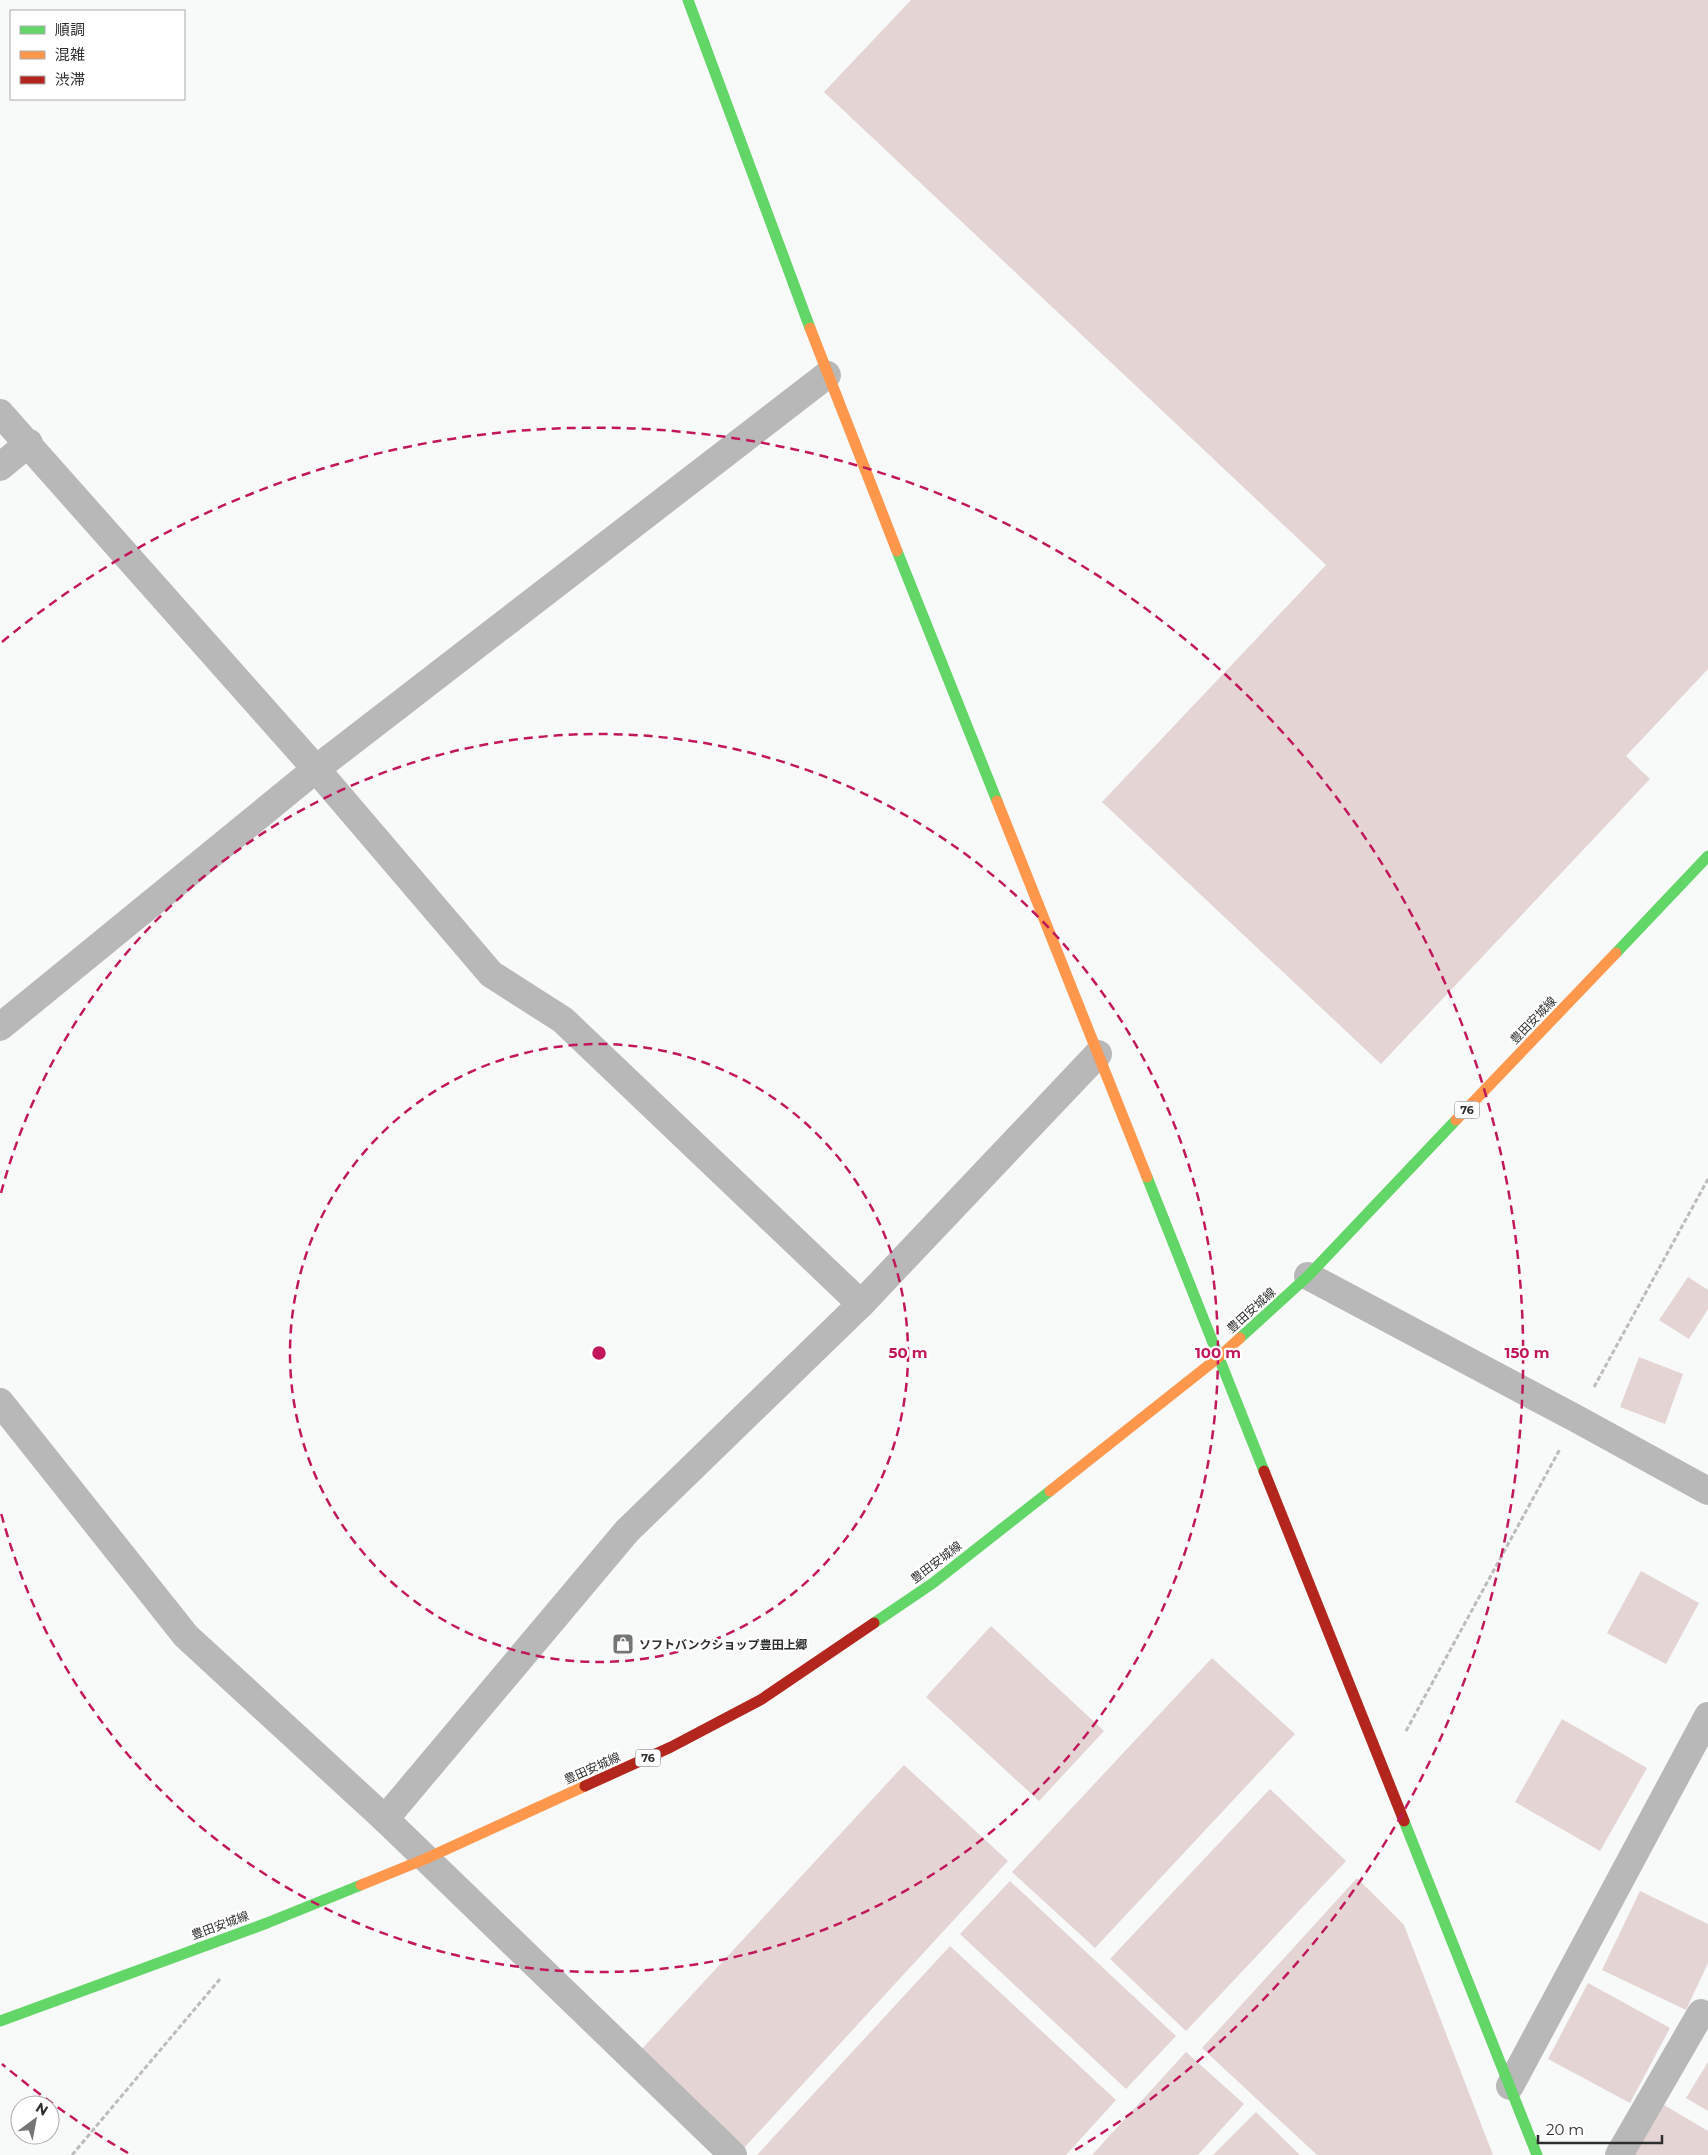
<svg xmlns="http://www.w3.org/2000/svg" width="1708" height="2155" font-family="Montserrat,'Noto Sans JP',sans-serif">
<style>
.building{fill:#e4d5d4}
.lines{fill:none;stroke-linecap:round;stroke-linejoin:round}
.path{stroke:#bcbcbc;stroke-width:3;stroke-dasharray:5 2.5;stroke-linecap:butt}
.street{stroke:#b8b8b8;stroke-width:28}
.fast{stroke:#63d668;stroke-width:11}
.slow{stroke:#ff974d;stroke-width:11}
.jam{stroke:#b3261e;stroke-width:11}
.ring{fill:none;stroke:#c2185b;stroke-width:2.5;stroke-dasharray:9 6}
.labels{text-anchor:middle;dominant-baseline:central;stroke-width:4.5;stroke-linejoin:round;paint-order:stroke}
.shield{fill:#fff;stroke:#6c6d6d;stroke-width:1}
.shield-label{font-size:11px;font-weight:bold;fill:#2d2e2e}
.street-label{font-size:12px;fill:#2d2e2e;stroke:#fff}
.poi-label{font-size:12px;font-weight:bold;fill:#2d2e2e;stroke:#fff;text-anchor:start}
.centre{fill:#c2185b;stroke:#fff;stroke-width:2.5}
.ring-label{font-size:15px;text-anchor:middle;font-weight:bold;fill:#c2185b;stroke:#fff;stroke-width:4.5;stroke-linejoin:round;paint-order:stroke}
</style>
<rect width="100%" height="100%" fill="#f8f9f9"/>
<g class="building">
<polygon points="911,0 1708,0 1708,669 1626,756 1650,779 1381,1064 1102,802 1326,565 824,92"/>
<polygon points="1688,1277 1708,1290 1708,1309 1689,1339 1659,1320"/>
<polygon points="1639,1357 1683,1374 1665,1424 1620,1407"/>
<polygon points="1641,1571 1699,1603 1666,1664 1607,1633"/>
<polygon points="991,1626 1104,1731 1039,1801 926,1697"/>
<polygon points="1212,1658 1295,1734 1095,1948 1012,1872"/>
<polygon points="1562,1719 1647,1768 1600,1851 1515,1802"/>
<polygon points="904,1765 1008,1861 744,2148 640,2051"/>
<polygon points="1270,1789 1346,1861 1186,2031 1110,1959"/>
<polygon points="1357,1878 1404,1925 1493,2155 1317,2155 1202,2048"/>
<polygon points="1010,1881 1176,2036 1126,2089 960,1934"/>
<polygon points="1640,1891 1708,1924 1708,1963 1686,2010 1602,1970"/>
<polygon points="950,1946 1116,2100 1066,2155 757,2155"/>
<polygon points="1588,1983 1670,2028 1630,2103 1548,2059"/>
<polygon points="1186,2052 1244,2104 1198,2155 1092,2155"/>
<polygon points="1708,2062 1708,2111 1686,2098"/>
<polygon points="1659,2102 1708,2131 1708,2155 1635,2155 1630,2152"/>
<polygon points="1256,2112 1300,2155 1213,2155"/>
</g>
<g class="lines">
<g class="path">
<polyline points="1594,1387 1708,1179"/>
<polyline points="1406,1731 1560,1449"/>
<polyline points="72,2155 220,1979"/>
</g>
<g class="street">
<polyline points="0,413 316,769 491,974 563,1020 861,1304"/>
<polyline points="0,467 29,443"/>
<polyline points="0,1027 316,769 827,375"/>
<polyline points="1308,1276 1577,1419 1708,1491"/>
<polyline points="0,1402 186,1636 385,1819 733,2155"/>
<polyline points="385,1819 627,1531 861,1304 1098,1054"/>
<polyline points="1510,2086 1708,1716"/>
<polyline points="1619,2155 1701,2013"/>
</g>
<g class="fast">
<polyline points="688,0 810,328"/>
<polyline points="897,551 997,801"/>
<polyline points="1616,953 1708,856"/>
<polyline points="1147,1177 1264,1471"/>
<polyline points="1240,1338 1308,1276 1456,1120"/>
<polyline points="874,1623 933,1583 1050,1491"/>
<polyline points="1404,1821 1537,2155"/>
<polyline points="0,2021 267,1923 361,1885"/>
</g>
<g class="slow">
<polyline points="810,328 897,551"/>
<polyline points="997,801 1147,1177"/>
<polyline points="1456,1120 1616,953"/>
<polyline points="1050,1491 1219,1357 1240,1338"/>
<polyline points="361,1885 425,1859 585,1786"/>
</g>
<g class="jam">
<polyline points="1264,1471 1404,1821"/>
<polyline points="585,1786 671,1747 762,1699 874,1623"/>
</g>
</g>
<g class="ring">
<circle cx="599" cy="1353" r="309"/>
<path d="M1 1193A619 619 0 1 1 1 1513"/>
<path d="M128 2153A928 928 0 0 1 2 2064M2 642A928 928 0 1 1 1070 2153"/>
</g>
<defs>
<g id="shop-square" transform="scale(1.125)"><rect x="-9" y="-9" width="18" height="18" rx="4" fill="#747575" stroke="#fff"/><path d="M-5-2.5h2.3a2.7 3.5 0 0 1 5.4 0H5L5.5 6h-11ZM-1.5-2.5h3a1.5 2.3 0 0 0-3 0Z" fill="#fff"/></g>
</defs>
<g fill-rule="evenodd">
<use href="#shop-square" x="623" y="1644"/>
</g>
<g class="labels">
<g class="shield">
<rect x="1454.5" y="1101.5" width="25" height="17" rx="4"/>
<rect x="635.5" y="1749.5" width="25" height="17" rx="4"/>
</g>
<g class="shield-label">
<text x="1467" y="1110">76</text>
<text x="648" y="1758">76</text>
</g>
<g class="street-label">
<text transform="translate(1533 1020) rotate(-46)">豊田安城線</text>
<text transform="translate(1251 1310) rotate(-42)">豊田安城線</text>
<text transform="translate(936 1562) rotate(-37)">豊田安城線</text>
<text transform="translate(592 1768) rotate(-24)">豊田安城線</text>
<text transform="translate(220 1925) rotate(-20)">豊田安城線</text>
</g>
<g class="poi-label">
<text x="639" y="1644">ソフトバンクショップ豊田上郷</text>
</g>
</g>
<circle cx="599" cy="1353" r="8" class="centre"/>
<g class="ring-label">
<text x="908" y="1358">50 m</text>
<text x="1218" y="1358">100 m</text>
<text x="1527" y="1358">150 m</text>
</g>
<rect x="10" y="10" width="175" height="90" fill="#ffffff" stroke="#ababab"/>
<rect x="20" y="26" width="25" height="8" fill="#63d668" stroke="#ababab"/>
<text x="55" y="35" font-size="15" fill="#2d2e2e">順調</text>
<rect x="20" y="51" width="25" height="8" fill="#ff974d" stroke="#ababab"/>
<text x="55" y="60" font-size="15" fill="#2d2e2e">混雑</text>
<rect x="20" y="76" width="25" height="8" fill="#b3261e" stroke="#ababab"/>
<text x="55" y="85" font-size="15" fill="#2d2e2e">渋滞</text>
<g transform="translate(35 2120) rotate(32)"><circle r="24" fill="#ffffff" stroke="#ababab"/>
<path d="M0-4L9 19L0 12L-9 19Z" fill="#747575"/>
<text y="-8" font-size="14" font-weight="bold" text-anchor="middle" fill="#2d2e2e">N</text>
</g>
<path d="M1538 2135v8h124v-8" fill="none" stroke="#2d2e2e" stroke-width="2.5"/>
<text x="1546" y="2135" font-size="15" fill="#2d2e2e" stroke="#ffffff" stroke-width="4" paint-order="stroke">20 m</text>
</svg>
